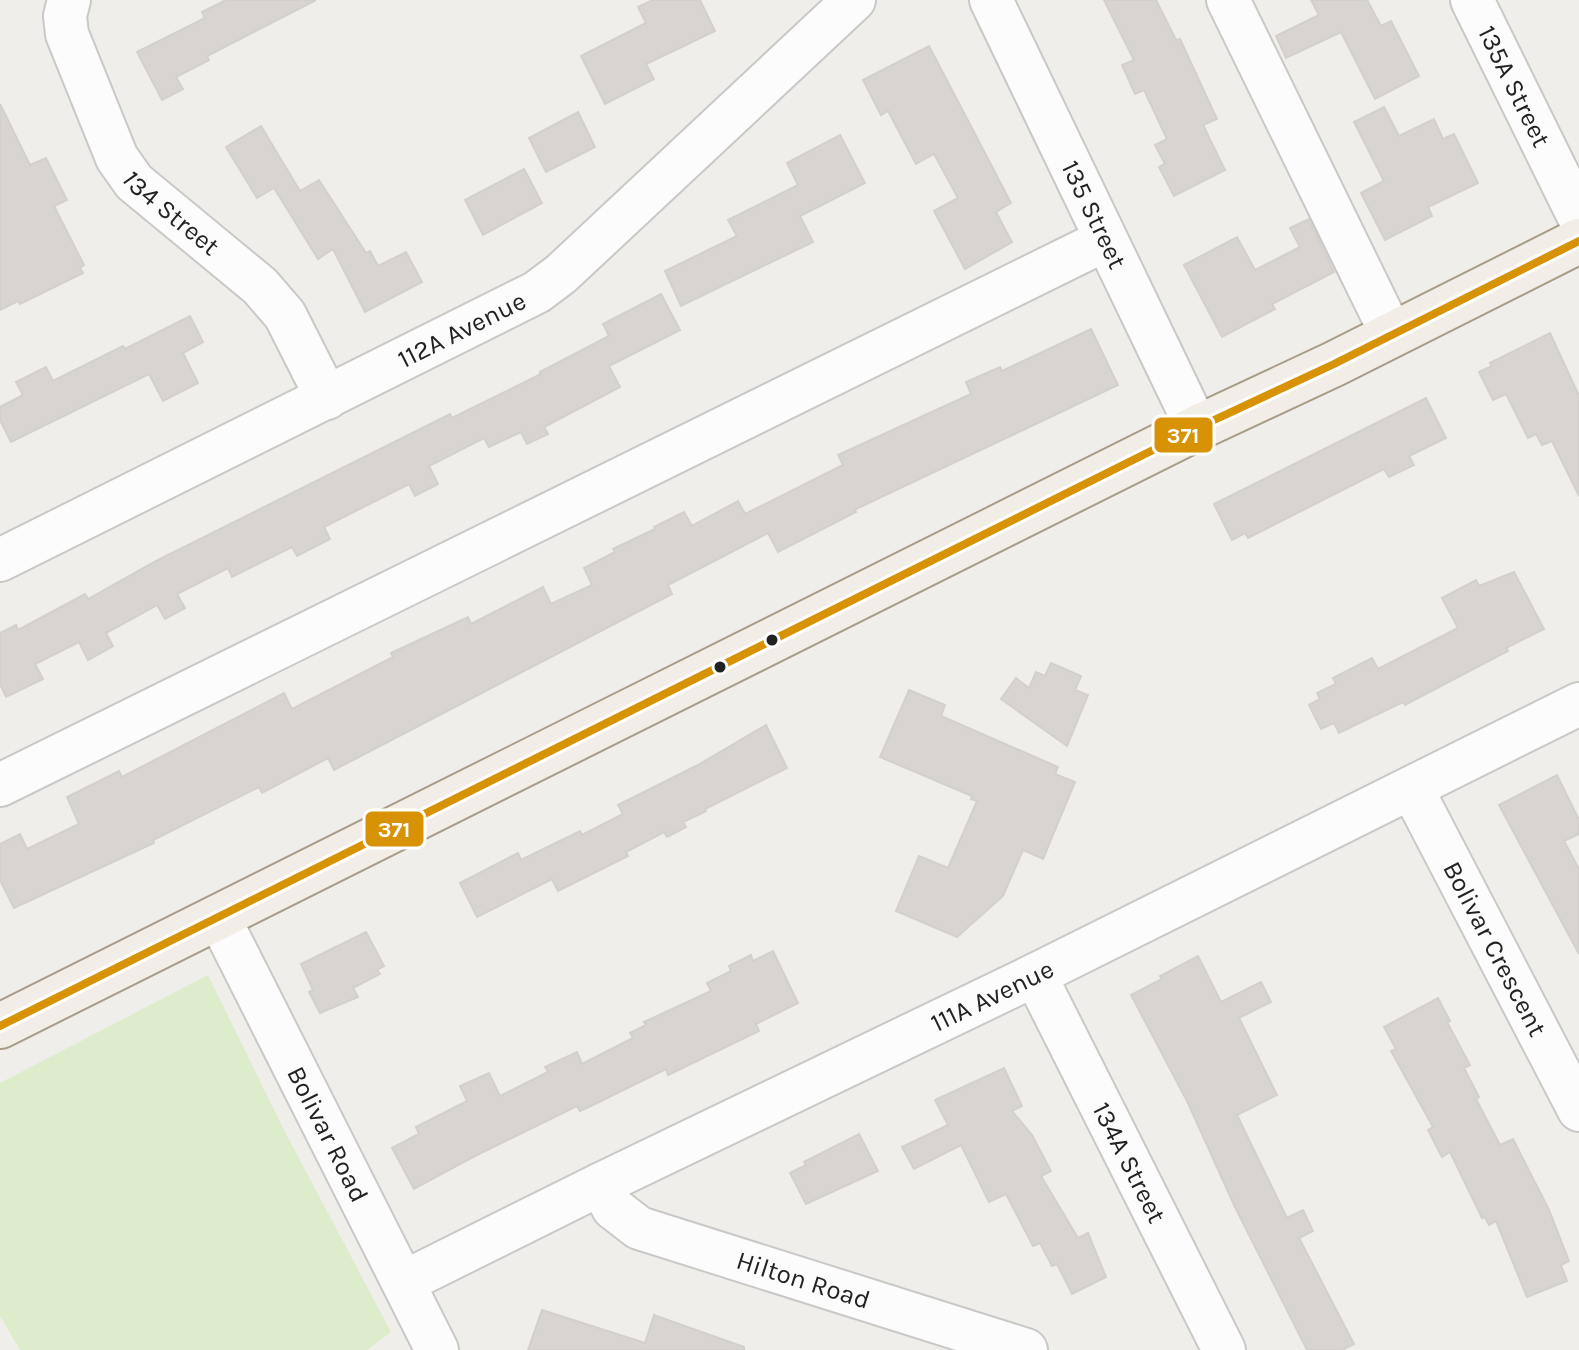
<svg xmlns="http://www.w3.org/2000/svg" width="1579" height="1350" font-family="Karla,sans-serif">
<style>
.grass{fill:#ddeccb}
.building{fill:#d7d4d2;stroke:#d3d0cc;stroke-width:2}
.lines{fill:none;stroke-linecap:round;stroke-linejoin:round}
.minor-casing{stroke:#c9c8c7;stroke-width:46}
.major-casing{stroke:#a79c86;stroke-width:48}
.minor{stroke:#fdfcfc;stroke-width:42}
.major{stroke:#f3ede7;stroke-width:44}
.bus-1-casing{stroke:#fff;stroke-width:14}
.bus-1{stroke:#d79205;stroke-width:8}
.bus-dot{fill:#222;stroke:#fff;stroke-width:3}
.labels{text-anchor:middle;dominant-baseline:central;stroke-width:6;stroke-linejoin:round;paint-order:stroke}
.street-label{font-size:26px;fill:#222;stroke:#fff}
.line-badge{stroke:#fff;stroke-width:3}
.badge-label{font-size:22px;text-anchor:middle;font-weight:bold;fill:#fff}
</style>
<rect width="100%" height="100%" fill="#f0eeeb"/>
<polygon class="grass" points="208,975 283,1128 391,1332 367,1350 20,1350 0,1316 0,1083"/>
<g class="building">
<polygon points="226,0 316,0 207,56 209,60 176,77 183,89 162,100 137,52 205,18 202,12"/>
<polygon points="653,0 700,0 715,31 646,64 654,79 605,104 581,56 646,23 638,7"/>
<polygon points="1104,0 1156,0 1176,40 1180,39 1217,119 1203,125 1225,170 1174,196 1159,167 1165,164 1155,145 1167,139 1144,90 1135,94 1122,65 1134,60"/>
<polygon points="1311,0 1367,0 1381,26 1391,21 1419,76 1375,99 1341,32 1286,58 1276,36 1319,15"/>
<polygon points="929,46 1011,203 996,212 1012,242 965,269 934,211 958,198 934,154 916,164 888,111 881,115 863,80"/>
<polygon points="0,104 30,165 46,158 67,200 54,206 84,265 80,268 83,273 20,304 18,301 0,310"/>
<polygon points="1384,107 1399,136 1434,119 1443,139 1454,134 1478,183 1428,207 1432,216 1385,240 1361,193 1384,181 1354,122"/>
<polygon points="578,112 595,147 546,172 529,138"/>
<polygon points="261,126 300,191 319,180 366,253 370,251 378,266 406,252 422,282 365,312 333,249 318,259 274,188 257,198 226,147"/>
<polygon points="840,135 865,183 800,216 813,242 681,306 665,271 737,236 728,220 798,185 787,163"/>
<polygon points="524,169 542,203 483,235 465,200"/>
<polygon points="1309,219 1334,272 1272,304 1275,309 1222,337 1184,265 1237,237 1255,270 1300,247 1290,228"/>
<polygon points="661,294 680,330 609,366 620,387 544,427 548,434 527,444 521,432 489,447 484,438 429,466 438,484 415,496 409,484 324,527 330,539 297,556 292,547 232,577 228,568 177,594 185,608 165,619 157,605 106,633 113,646 88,660 79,642 35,664 43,679 6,697 0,684 0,633 16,625 18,630 85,594 88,599 158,560 450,414 452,418 541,374 540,372 609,336 603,324"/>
<polygon points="190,316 203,342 183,353 198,383 163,401 149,374 11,442 0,420 0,407 23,395 16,382 46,367 53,381 123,346 125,349"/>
<polygon points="1091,329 1118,385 854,510 856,512 778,552 768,533 668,585 672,594 334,770 328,758 262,793 259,787 153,840 154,843 14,908 0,880 0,844 20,834 27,849 79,824 67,797 119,771 122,777 284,693 292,709 393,657 391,653 468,617 471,624 543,587 551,604 592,585 584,568 615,552 613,549 655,529 654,527 684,512 692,526 738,501 745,514 843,465 838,455 971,394 966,382 1000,367 1002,371"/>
<polygon points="1550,333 1579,396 1579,496 1552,441 1542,445 1536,434 1528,438 1506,394 1493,400 1479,372 1492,366 1490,363"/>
<polygon points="1426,398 1446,438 1409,456 1414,465 1389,477 1384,469 1248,538 1245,533 1232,540 1214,504"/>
<polygon points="1514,572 1544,629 1506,648 1508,651 1405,705 1403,702 1339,733 1334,723 1321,729 1309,705 1320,699 1317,693 1336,684 1333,678 1372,658 1378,669 1458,628 1442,598 1476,580 1479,586"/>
<polygon points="1051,663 1081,676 1075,690 1088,695 1067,746 1001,699 1016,678 1029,688 1036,672 1045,676"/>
<polygon points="909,690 945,705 941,716 1058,767 1055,774 1075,782 1043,859 1023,850 1003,896 957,937 896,911 919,856 948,868 977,801 971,799 972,796 880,757"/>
<polygon points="766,725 787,768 705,809 706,811 683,822 686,827 667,837 664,832 626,852 628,856 558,891 552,879 477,917 460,883 518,853 521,860 580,831 582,835 623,814 618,805 698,765"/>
<polygon points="1557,775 1579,820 1579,834 1564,841 1579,869 1579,954 1499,805"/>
<polygon points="366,932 384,966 377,970 380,974 353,988 358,997 320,1013 309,992 313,990 301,964"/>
<polygon points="773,951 798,1003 756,1024 759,1031 668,1075 666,1069 593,1105 580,1111 577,1106 473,1157 414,1189 392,1148 419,1134 416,1127 467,1101 460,1086 489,1073 500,1096 548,1072 545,1067 577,1052 582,1064 633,1038 630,1033 646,1025 644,1022 711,991 707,983 731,971 729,966 751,955 753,961"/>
<polygon points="1198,956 1221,1002 1261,982 1271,1002 1239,1018 1277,1095 1237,1115 1287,1218 1303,1210 1313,1231 1299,1238 1354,1344 1342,1350 1307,1350 1235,1207 1187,1101 1131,995 1162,979 1160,976"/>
<polygon points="1438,998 1450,1021 1447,1022 1470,1065 1464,1068 1479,1097 1476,1099 1500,1145 1513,1139 1549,1210 1569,1261 1561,1265 1567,1281 1527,1297 1496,1221 1489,1225 1485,1217 1482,1218 1450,1152 1442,1157 1428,1130 1433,1127 1391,1051 1396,1049 1384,1027"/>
<polygon points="1004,1068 1022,1106 1012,1111 1032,1135 1051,1171 1041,1176 1078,1238 1088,1233 1106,1277 1072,1294 1057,1264 1052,1266 1040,1243 1033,1246 1006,1194 989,1202 961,1145 914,1169 902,1147 948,1125 935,1100"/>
<polygon points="859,1134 878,1171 806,1204 790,1173 806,1165 804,1162"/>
<polygon points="542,1310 645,1343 654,1315 744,1347 744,1350 528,1350"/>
</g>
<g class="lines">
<g class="minor-casing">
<g id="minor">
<path id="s1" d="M 69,0 L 65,16 L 67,34 L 117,158 L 134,182 L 260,286 L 285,315 L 327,398"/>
<path id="s2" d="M 991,0 L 1197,428"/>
<polyline points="1228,0 1392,335"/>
<path id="s3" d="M 1472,0 L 1579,217"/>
<path id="s4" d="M 0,560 L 537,292 L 561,274 L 854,0"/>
<polyline points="0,785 1105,240"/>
<path id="s5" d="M 1412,789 L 1579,1110"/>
<path id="s6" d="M 219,918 L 437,1350"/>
<path id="s7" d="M 1035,975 L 1224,1350"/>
<path id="s8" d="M 601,1184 L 613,1208 L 639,1228 L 1026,1350"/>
<path id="s9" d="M 404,1282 L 601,1184 L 1035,975 L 1579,704"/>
</g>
</g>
<g class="major-casing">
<polyline id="major" points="0,1026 1197,428 1334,364 1579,241"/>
</g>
<use href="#minor" class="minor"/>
<use href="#major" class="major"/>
<g class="bus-1-casing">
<polyline id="bus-1" points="0,1026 1197,428 1334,364 1579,241"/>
</g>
<use href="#bus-1" class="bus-1"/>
</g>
<g class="bus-dot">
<circle cx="772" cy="640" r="7"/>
<circle cx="720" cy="667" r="7"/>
</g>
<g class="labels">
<g class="street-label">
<text stroke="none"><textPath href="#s3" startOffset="96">135A Street</textPath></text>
<text stroke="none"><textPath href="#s1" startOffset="246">134 Street</textPath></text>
<text stroke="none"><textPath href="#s2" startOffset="238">135 Street</textPath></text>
<text stroke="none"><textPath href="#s4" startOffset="516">112A Avenue</textPath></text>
<text stroke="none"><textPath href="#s5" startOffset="180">Bolivar Crescent</textPath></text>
<text stroke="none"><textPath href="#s9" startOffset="654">111A Avenue</textPath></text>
<text stroke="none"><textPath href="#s6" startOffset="242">Bolivar Road</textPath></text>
<text stroke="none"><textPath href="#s7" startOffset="210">134A Street</textPath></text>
<text stroke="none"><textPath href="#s8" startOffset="232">Hilton Road</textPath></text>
</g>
</g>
<g class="line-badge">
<rect x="1153" y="416" width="61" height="38" rx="8" fill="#d79205"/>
<rect x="364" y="810" width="61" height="38" rx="8" fill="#d79205"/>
</g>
<g class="badge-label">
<text x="1183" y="443">371</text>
<text x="394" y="837">371</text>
</g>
</svg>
